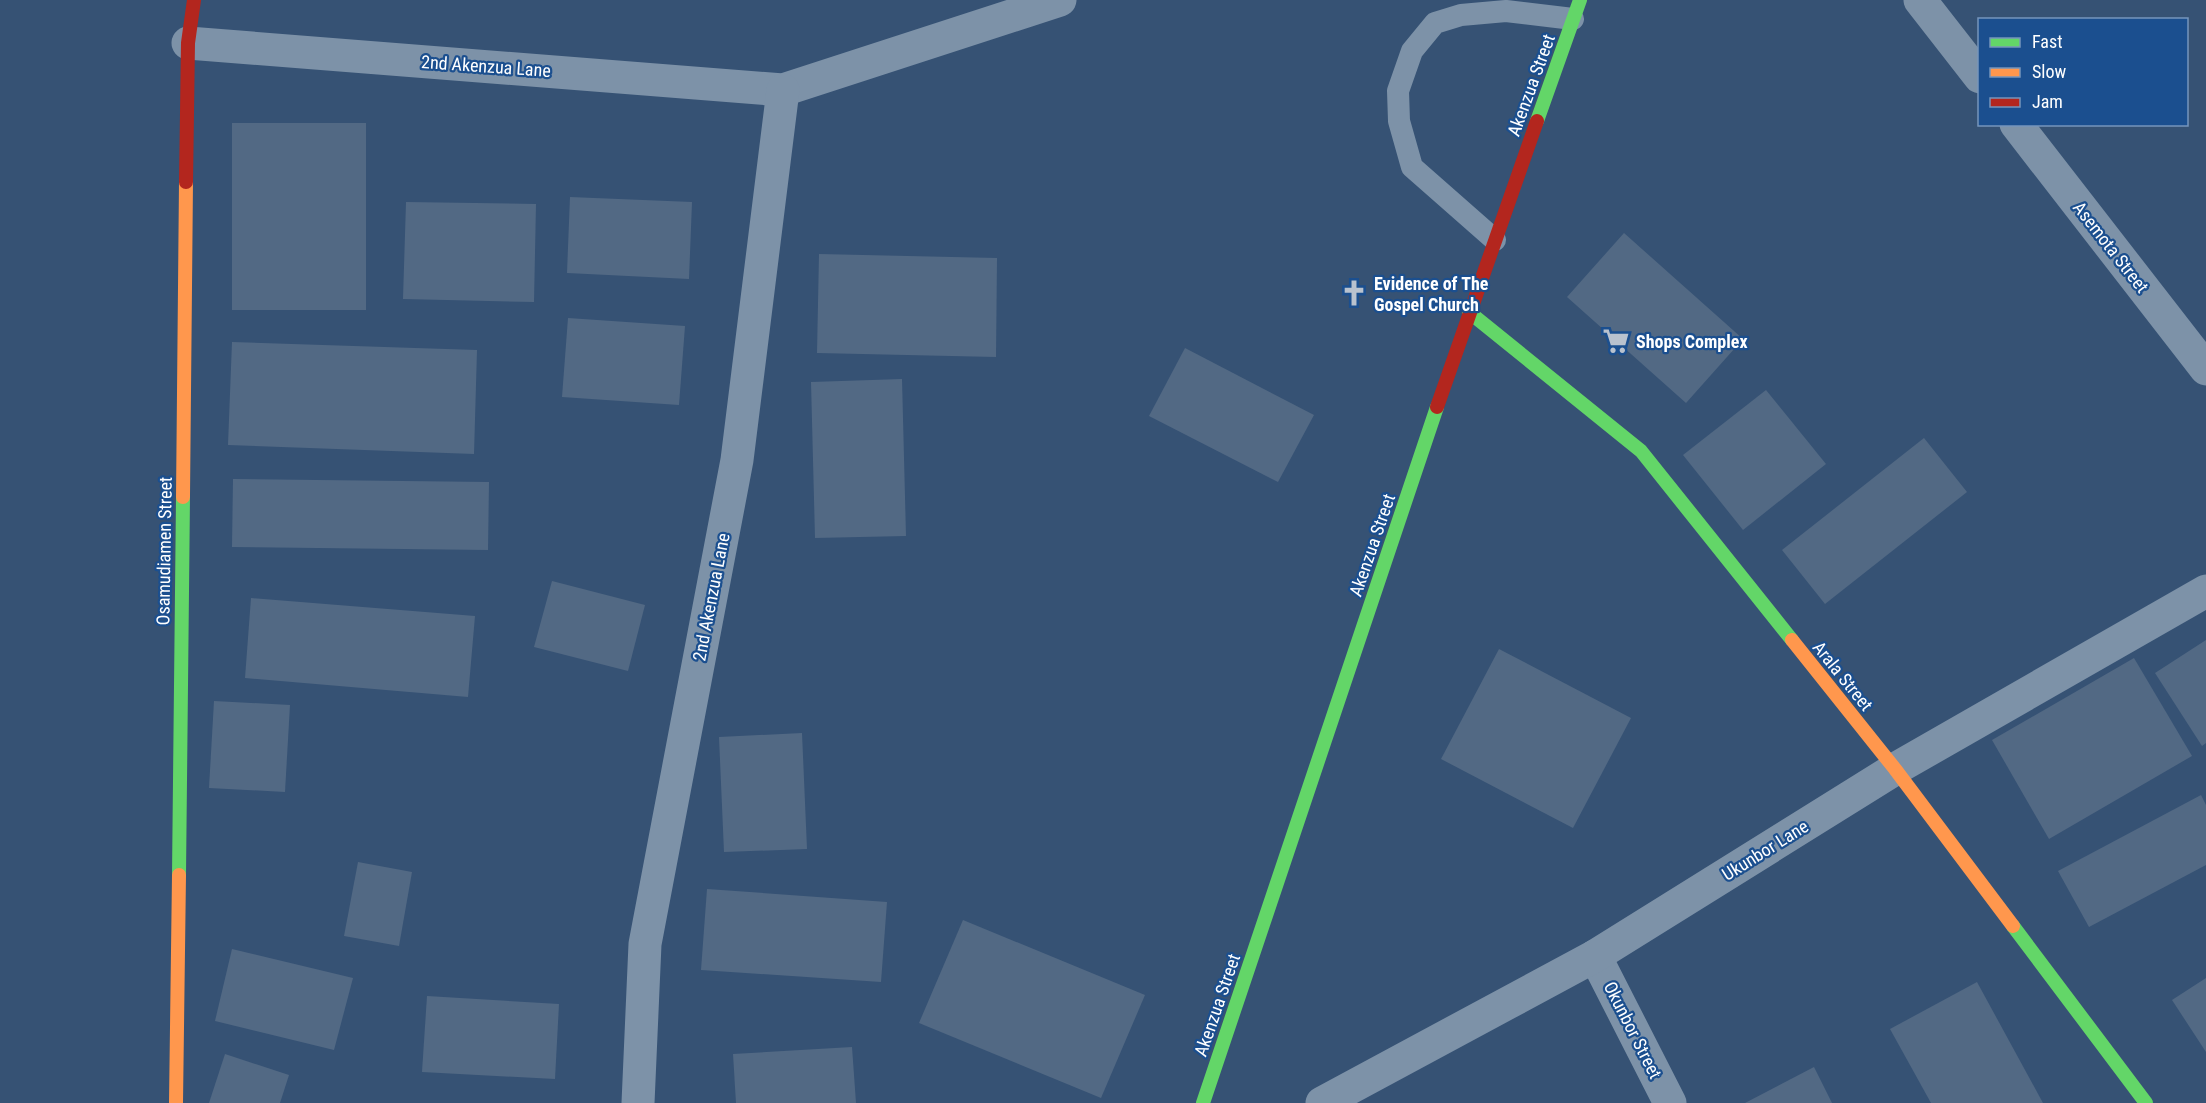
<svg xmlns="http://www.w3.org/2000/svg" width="2206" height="1103" font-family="'Roboto Condensed',sans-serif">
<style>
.building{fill:#526984}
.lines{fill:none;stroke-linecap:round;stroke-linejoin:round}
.lane{stroke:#7d92a8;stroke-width:22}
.street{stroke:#7d92a8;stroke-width:33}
.fast{stroke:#63d668;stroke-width:14}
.slow{stroke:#ff974d;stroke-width:14}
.jam{stroke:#b3261e;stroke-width:14}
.labels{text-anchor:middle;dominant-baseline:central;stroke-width:4.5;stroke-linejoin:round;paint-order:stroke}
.street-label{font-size:18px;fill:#fff;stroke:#1b4f8f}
.poi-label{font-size:18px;font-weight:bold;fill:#fff;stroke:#1b4f8f;text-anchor:start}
</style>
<rect width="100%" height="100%" fill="#365274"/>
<g class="building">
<rect x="232" y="123" width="134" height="187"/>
<polygon points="570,197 692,202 689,279 567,273"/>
<polygon points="406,202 536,204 534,302 403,299"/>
<polygon points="1624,233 1743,339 1686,403 1567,297"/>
<polygon points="819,254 997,258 996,357 817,353"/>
<polygon points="568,318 685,326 679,405 562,397"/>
<polygon points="232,342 477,350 474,454 228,445"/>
<polygon points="1185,348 1314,415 1278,482 1149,416"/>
<polygon points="902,379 906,536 815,538 811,382"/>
<polygon points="1766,390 1826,464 1743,530 1683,455"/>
<polygon points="1924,438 1967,492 1825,604 1782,550"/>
<polygon points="233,479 489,482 488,550 232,547"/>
<polygon points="552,581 645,605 628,671 534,647"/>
<polygon points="251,598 475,616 468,697 245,678"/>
<polygon points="2206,640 2206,743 2202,746 2155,673"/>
<polygon points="1499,649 1631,718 1573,828 1441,759"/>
<polygon points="2134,658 2192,756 2049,839 1992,740"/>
<polygon points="214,701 290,705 285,792 209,788"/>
<polygon points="802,733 807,849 724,852 719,737"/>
<polygon points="2201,795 2206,805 2206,865 2089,927 2058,871"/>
<polygon points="358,862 412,872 399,946 344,936"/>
<polygon points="707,889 887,902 881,982 701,970"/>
<polygon points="963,920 1145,995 1101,1098 919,1023"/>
<polygon points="232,949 353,978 334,1050 215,1021"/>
<polygon points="2206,978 2206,1052 2172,1000"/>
<polygon points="1977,982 2043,1103 1931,1103 1890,1029"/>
<polygon points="427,996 559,1004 555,1079 422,1072"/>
<polygon points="852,1047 856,1103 736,1103 733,1054"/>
<polygon points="225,1054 289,1075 280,1103 209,1103"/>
<polygon points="1814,1067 1832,1103 1745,1103"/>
</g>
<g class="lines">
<polyline class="lane" points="1495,240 1412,167 1399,121 1398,91 1412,51 1435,23 1461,15 1506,11 1573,19"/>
<g class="street">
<polyline points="1920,0 1980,77"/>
<polyline points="188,43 783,90 1060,0"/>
<polyline points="2016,124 2206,369"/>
<polyline points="1595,956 1670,1103"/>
<polyline points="638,1103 645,944 737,460 783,90"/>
<polyline points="1322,1103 1595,956 1895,769 2206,591"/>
</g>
<g class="fast">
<polyline points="1537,121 1580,0"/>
<polyline points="1469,312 1641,451 1792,640"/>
<polyline points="179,875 183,497"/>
<polyline points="2013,926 2146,1103"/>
<polyline points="1203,1103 1437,407"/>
</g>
<g class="slow">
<polyline points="183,497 186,182"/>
<polyline points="1792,640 1895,769 2013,926"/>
<polyline points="176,1103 179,875"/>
</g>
<g class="jam">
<polyline points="186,182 188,43 194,0"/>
<polyline points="1437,407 1537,121"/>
</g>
</g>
<defs>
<g id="church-bare" transform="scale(2.07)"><path d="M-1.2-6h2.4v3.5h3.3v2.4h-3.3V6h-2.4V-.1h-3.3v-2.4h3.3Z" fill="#b9c2ce" stroke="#1b4f8f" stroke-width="2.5" paint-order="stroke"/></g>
<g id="supermarket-bare" transform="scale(2.07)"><path d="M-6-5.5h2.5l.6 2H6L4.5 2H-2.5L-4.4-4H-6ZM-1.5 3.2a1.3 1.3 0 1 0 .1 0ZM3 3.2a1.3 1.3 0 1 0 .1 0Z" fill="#b9c2ce" stroke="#1b4f8f" stroke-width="2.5" paint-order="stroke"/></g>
</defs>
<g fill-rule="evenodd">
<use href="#church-bare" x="1354" y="293"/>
<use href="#supermarket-bare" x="1616" y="341"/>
</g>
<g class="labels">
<g class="street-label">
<text transform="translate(486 66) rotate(4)">2nd Akenzua Lane</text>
<text transform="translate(1531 85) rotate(-70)">Akenzua Street</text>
<text transform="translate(2111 247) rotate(52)">Asemota Street</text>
<text transform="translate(1372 545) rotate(-71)">Akenzua Street</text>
<text transform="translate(164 551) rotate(-89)">Osamudiamen Street</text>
<text transform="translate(711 597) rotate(-79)">2nd Akenzua Lane</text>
<text transform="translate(1843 676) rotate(51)">Arala Street</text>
<text transform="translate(1765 850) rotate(-32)">Ukunbor Lane</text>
<text transform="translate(1217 1005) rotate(-71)">Akenzua Street</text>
<text transform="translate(1633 1030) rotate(63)">Okunbor Street</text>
</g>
<g class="poi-label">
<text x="1374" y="283">Evidence of The<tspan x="1374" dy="21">Gospel Church</tspan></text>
<text x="1636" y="341">Shops Complex</text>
</g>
</g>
<rect x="1978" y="18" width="210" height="108" fill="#1b4f8f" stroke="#7695bc" stroke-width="1.5"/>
<rect x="1990" y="38" width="30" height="9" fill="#63d668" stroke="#7695bc" stroke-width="1.5"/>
<text x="2032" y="48" font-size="18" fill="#ffffff">Fast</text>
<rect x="1990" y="68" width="30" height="9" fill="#ff974d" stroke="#7695bc" stroke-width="1.5"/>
<text x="2032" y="78" font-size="18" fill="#ffffff">Slow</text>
<rect x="1990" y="98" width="30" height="9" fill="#b3261e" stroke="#7695bc" stroke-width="1.5"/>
<text x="2032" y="108" font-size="18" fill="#ffffff">Jam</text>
</svg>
